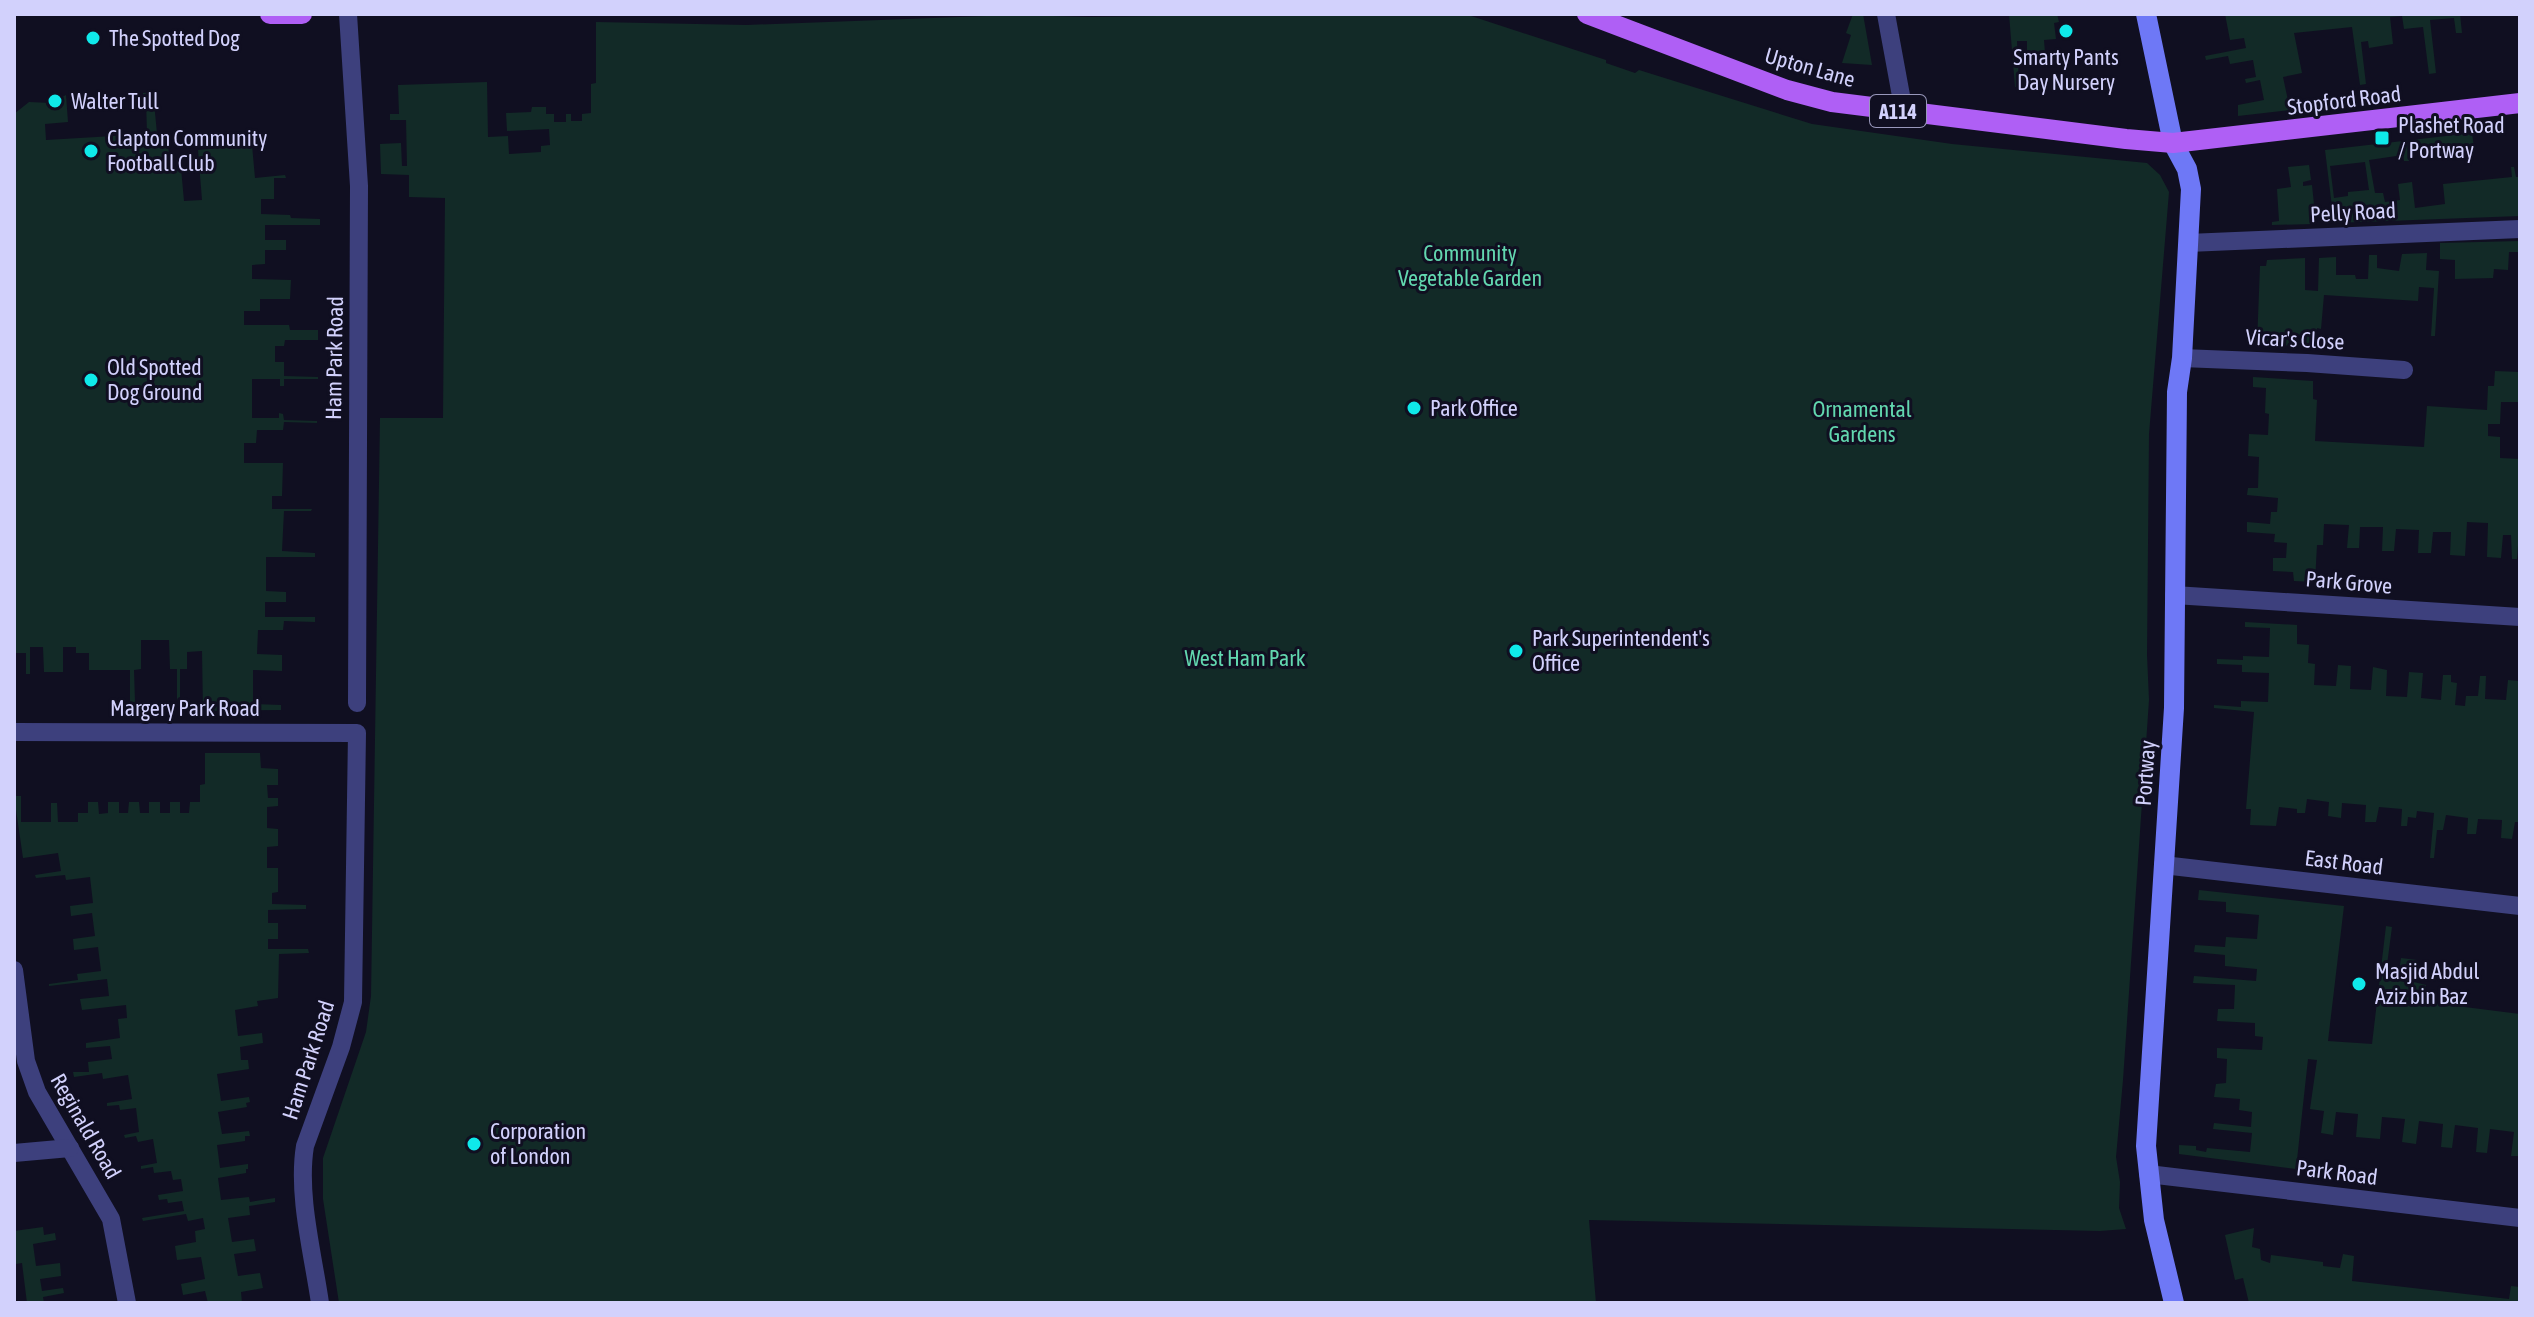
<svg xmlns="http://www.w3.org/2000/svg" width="2534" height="1317" font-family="'Asap Condensed',sans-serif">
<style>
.green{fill:#122a27;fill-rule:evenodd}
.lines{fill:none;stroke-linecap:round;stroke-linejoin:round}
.street{stroke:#3d407d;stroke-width:18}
.secondary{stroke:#6e78f6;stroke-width:20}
.primary{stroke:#af5ff5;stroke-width:20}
.poi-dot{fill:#0fe9ea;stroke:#100f21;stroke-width:3}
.labels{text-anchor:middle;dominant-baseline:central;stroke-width:6;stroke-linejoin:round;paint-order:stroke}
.shield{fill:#100f21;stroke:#9897ba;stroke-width:2}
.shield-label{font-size:20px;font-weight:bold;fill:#d2d1fc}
.poi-label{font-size:22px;fill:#d2d1fc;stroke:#100f21;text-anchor:start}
.street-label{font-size:22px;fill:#d2d1fc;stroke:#100f21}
.park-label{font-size:22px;fill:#62d7af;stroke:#100f21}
</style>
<rect width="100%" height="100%" fill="#100f21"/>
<g class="green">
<polygon points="1285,14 1465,14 1606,60 1606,63 1635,73 1639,70 1812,124 1952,144 2147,163 2160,175 2169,192 2149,434 2147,655 2149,700 2123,1080 2116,1157 2120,1182 2119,1208 2126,1229 2100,1231 1589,1220 1596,1303 339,1303 323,1199 323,1158 366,1032 371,996 380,418 443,418 445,198 409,197 409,175 381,174 380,144 401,143 402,166 407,166 406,120 390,120 390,114 399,114 398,85 487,82 488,137 508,136 509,154 541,152 541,146 550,145 549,129 507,131 506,113 531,112 532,107 546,107 546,114 554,114 554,122 566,122 566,114 571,114 571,121 582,121 582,114 591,113 591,84 596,83 596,22 747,25 1012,15 1090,17"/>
<polygon points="1853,14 1863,14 1872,65 1842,63 1851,35 1846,33"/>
<polygon points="2009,14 2057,14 2059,22 2054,23 2056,39 2044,40 2045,53 2027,54 2027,41 2017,41 2019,87 2015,87"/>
<polygon points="2225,14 2460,14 2462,33 2456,33 2454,18 2430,20 2436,73 2429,74 2423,27 2404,29 2402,16 2390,17 2393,44 2369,48 2368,41 2361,42 2366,84 2360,85 2352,27 2294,33 2302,73 2283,77 2290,110 2238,116 2238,105 2264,100 2260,80 2246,83 2245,79 2256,77 2253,60 2230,64 2228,56 2206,60 2205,56 2246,48 2244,38 2230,40"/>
<polygon points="153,92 158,144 168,143 170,168 181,168 184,201 202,200 198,150 252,145 255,178 285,175 286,178 274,178 274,199 261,199 261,214 290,215 291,218 320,219 320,225 265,225 265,240 286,240 286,250 265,250 265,264 252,265 252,279 291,280 290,299 260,299 260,311 244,311 244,325 289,325 290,330 318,330 318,340 285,340 284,346 275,346 275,362 284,362 284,376 318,377 318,379 284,379 284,386 280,386 280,379 252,379 252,418 279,418 279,413 283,414 284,420 317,421 317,423 284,422 283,430 257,430 256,443 244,443 244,463 283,463 282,496 272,496 272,509 312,509 311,511 284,511 282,551 315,553 315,557 266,557 266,591 286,592 286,602 265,602 265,617 315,617 315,622 284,621 283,630 258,630 257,654 282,655 282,671 253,670 253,704 281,705 281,710 203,711 202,651 187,652 187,669 180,669 180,701 177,701 177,669 170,669 169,640 141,640 141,669 134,670 135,702 130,702 130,670 89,670 89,653 76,653 76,647 63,647 63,672 44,672 43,647 30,647 30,674 26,674 26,653 14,653 14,114 29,102 50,103 66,95 68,122 45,124 46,140 147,134 146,99 143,98 143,93"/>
<path d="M 2472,133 L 2474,148 L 2469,149 L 2468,147 L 2427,154 L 2426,151 L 2409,153 L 2409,161 L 2404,161 L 2403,155 L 2369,160 L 2375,193 L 2383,193 L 2385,202 L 2400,200 L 2398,184 L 2412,182 L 2415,208 L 2445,204 L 2443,184 L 2512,177 L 2511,167 L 2514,167 L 2516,177 L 2520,177 L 2520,216 L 2334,223 L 2325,150 ZM 2365,162 L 2369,190 L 2348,192 L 2348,196 L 2334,198 L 2330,166 Z"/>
<polygon points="2309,165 2311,180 2303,182 2303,186 2312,185 2315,214 2312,214 2313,224 2272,225 2272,222 2279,221 2277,189 2291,187 2288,167"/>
<polygon points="2520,241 2520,252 2509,252 2508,270 2494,269 2493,278 2455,279 2455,260 2440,259 2440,243"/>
<polygon points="2427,253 2426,270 2439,271 2435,336 2431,336 2434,288 2419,287 2418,301 2324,295 2321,329 2317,328 2316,347 2257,344 2260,266 2266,266 2267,260 2305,258 2305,290 2318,291 2319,258 2336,257 2336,275 2355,275 2356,279 2368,279 2369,255 2377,255 2377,268 2399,271 2402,254"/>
<polygon points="2495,371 2520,372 2520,402 2501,402 2500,424 2488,424 2488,436 2500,437 2500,458 2520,459 2520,545 2518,546 2517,559 2512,559 2511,535 2503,535 2501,558 2487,557 2488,523 2467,522 2465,556 2450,555 2451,532 2433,532 2431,553 2418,553 2419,530 2396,529 2394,551 2382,551 2383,527 2360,527 2359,548 2347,548 2349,525 2324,524 2323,545 2317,545 2315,582 2294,581 2293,572 2273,571 2273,558 2286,558 2287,543 2274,542 2275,534 2247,532 2247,522 2270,524 2271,512 2277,512 2278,498 2247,495 2248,488 2258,488 2259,457 2248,456 2249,434 2268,435 2269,414 2265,413 2266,388 2253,387 2253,377 2313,381 2313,399 2317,400 2315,441 2424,447 2427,406 2487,410 2488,386 2494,386"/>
<polygon points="2245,622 2297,625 2297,644 2309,645 2308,663 2315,664 2314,685 2336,686 2338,665 2351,666 2350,689 2371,690 2373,667 2387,670 2386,696 2407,697 2409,672 2423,673 2421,698 2441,700 2443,675 2451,675 2451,682 2457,683 2455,705 2465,706 2466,696 2478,696 2480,676 2486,676 2485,699 2506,700 2508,680 2520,681 2520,822 2515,822 2512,839 2501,838 2502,820 2478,819 2476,834 2467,834 2468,818 2446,815 2443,830 2437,830 2434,858 2430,858 2434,813 2417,811 2416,818 2408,817 2407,826 2401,826 2402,809 2379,807 2376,822 2365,822 2366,805 2342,803 2341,818 2328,816 2329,802 2307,799 2305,813 2297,813 2297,809 2279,807 2276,826 2250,825 2251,809 2246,809 2254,712 2214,708 2214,705 2241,707 2241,701 2268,702 2269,673 2242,672 2242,665 2217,664 2217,659 2243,660 2243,656 2269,657 2270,628 2245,627"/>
<polygon points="205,753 260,753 261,768 278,769 278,785 267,785 268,798 278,798 278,806 267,807 267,828 278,829 278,846 267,847 267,868 278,868 278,892 272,893 272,904 306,905 306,909 268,910 268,923 278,923 278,939 268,939 268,949 308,949 309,953 279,954 278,998 257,1001 258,1006 235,1010 238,1036 262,1033 263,1043 240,1047 241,1060 248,1060 249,1069 217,1074 221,1101 249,1097 250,1102 246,1103 247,1107 218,1112 222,1134 249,1131 250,1136 245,1136 245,1141 217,1145 220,1168 248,1164 248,1169 246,1169 246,1173 218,1178 221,1200 249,1197 250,1202 275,1198 275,1202 249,1206 250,1215 228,1218 232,1242 254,1239 256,1251 234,1254 238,1276 260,1273 263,1288 241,1292 242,1303 208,1303 205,1291 183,1295 181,1284 205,1279 201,1257 177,1260 175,1246 196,1242 195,1231 205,1229 203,1218 188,1221 186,1214 143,1221 142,1218 184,1211 182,1201 168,1203 167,1199 159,1200 158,1195 183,1191 181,1179 173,1180 171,1171 154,1173 153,1167 141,1169 141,1166 157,1163 153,1139 138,1142 136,1136 125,1138 124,1135 139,1132 136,1108 120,1110 119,1105 107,1106 107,1103 132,1099 128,1075 103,1079 102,1073 74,1077 73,1072 89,1072 88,1062 112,1059 110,1046 86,1048 86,1043 120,1038 118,1019 127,1018 126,1005 82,1010 80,999 109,996 107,979 49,986 49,984 78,980 77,974 101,971 98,947 74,950 73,939 95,936 92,913 71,916 70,906 93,903 90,877 66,880 65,875 36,878 35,875 61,871 58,853 23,858 14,796 21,796 21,822 51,822 51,803 57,803 58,822 78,822 78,813 88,813 88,802 98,802 99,814 108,813 108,802 119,802 119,813 128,813 129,802 139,802 140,813 149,813 149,802 160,802 160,813 170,813 170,802 180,802 180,813 189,813 190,802 200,802 200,785 205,784"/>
<polygon points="2199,890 2344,906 2328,1041 2372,1044 2386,926 2392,927 2385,980 2398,981 2401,958 2417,960 2414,982 2426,985 2425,1002 2520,1014 2518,1156 2511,1156 2514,1132 2490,1129 2487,1153 2476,1152 2478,1128 2455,1125 2452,1148 2441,1147 2443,1124 2419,1121 2416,1144 2402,1142 2405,1119 2382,1117 2380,1139 2356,1137 2358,1114 2336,1112 2333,1135 2321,1133 2324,1111 2310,1109 2317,1060 2308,1059 2296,1169 2179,1154 2179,1145 2196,1146 2196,1150 2206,1152 2207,1148 2250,1152 2252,1133 2213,1129 2214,1123 2251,1127 2252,1112 2239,1110 2240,1099 2214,1097 2216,1084 2226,1083 2227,1059 2217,1058 2217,1048 2262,1050 2263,1037 2255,1036 2255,1023 2217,1021 2218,1009 2234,1009 2235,985 2193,983 2194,976 2256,981 2257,969 2225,966 2225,955 2194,952 2195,945 2225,947 2226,937 2257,939 2259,915 2226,912 2226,902 2198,900"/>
<polygon points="43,1227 44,1235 55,1233 56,1240 33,1244 36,1266 60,1263 61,1276 40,1279 42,1291 63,1288 64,1293 43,1297 44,1303 27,1303 22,1263 16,1264 14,1231"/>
<polygon points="2254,1228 2252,1247 2260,1249 2261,1260 2270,1263 2271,1255 2323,1262 2323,1266 2340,1268 2343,1254 2354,1256 2352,1281 2509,1299 2511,1286 2520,1287 2520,1303 2249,1303 2243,1278 2235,1280 2225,1235"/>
</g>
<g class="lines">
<g class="street">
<polyline points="348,14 359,186 357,703"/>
<polyline points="1886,14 1904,112"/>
<polyline points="2188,243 2520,229"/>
<polyline points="2182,358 2307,363 2404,370"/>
<polyline points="2174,595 2520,617"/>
<path d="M 14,732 L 357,733 L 353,1002 L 341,1047 L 305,1146 C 297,1195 313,1254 320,1303"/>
<polyline points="2163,865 2520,906"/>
<polyline points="14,970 26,1061 37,1092 111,1219 127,1303"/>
<polyline points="14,1153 70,1148"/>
<polyline points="2148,1174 2520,1218"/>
</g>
<polyline class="secondary" points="2146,14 2173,143 2187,169 2191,189 2182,358 2177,392 2174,708 2146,1146 2154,1220 2174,1303"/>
<g class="primary">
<polyline points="270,14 302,14"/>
<polyline points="1587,14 1787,90 1832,102 2126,139 2173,143 2520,103"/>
</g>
</g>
<g class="poi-dot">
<circle cx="2066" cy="31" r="8"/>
<circle cx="93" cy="38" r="8"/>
<circle cx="55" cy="101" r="8"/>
<rect x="2374" y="130" width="16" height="16" rx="4"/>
<circle cx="91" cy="151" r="8"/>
<circle cx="91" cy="380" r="8"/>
<circle cx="1414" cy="408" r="8"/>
<circle cx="1516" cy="651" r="8"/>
<circle cx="2359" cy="984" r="8"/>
<circle cx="474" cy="1144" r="8"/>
</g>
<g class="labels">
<rect class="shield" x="1870" y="95" width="56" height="32" rx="6"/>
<g class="shield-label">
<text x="1898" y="111">A114</text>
</g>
<g class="poi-label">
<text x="109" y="38">The Spotted Dog</text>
<text x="2066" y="57" text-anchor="middle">Smarty Pants<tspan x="2066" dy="25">Day Nursery</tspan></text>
<text x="71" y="101">Walter Tull</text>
<text x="2398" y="125">Plashet Road<tspan x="2398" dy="25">/ Portway</tspan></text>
<text x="107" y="138">Clapton Community<tspan x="107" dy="25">Football Club</tspan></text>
<text x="107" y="367">Old Spotted<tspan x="107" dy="25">Dog Ground</tspan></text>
<text x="1430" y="408">Park Office</text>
<text x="1532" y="638">Park Superintendent's<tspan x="1532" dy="25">Office</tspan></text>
<text x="2375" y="971">Masjid Abdul<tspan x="2375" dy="25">Aziz bin Baz</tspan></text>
<text x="490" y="1131">Corporation<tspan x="490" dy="25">of London</tspan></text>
</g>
<g class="street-label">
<text transform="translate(1810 67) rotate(16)">Upton Lane</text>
<text transform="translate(2344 100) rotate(-7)">Stopford Road</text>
<text transform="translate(2353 212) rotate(-3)">Pelly Road</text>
<text transform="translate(2295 339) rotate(3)">Vicar's Close</text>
<text transform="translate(334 358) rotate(-89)">Ham Park Road</text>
<text transform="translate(2349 582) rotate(5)">Park Grove</text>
<text x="185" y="708">Margery Park Road</text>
<text transform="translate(2145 773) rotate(-86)">Portway</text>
<text transform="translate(2344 862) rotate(7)">East Road</text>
<text transform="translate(308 1060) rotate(-72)">Ham Park Road</text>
<text transform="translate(86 1126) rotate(60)">Reginald Road</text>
<text transform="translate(2337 1172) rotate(7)">Park Road</text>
</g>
<g class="park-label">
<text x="1470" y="253">Community<tspan x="1470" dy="25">Vegetable Garden</tspan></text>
<text x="1862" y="409">Ornamental<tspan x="1862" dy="25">Gardens</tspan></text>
<text x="1245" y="658">West Ham Park</text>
</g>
</g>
<rect width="2534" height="1317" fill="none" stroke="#d2d1fc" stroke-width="32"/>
</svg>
